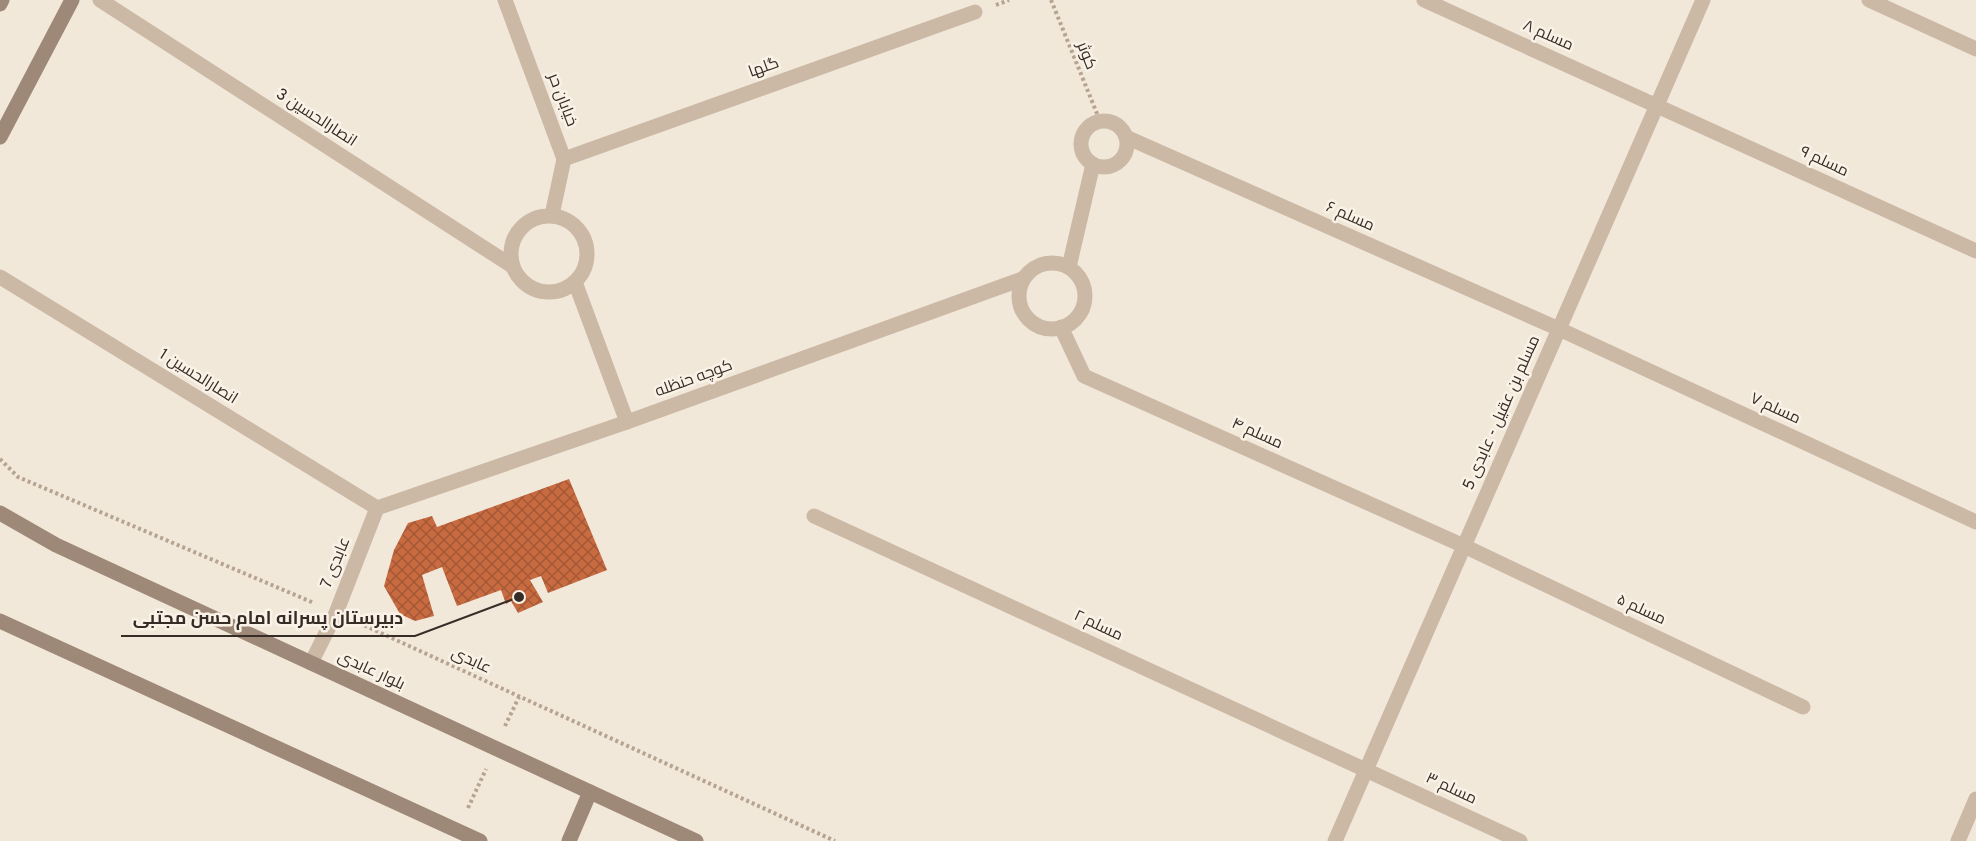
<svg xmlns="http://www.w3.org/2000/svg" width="1976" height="841" font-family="Overpass,Cairo,sans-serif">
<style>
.building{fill:url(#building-cross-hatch)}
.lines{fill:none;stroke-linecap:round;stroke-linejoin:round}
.path{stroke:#b6a390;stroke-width:4;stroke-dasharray:3 3;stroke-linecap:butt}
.minor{stroke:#cbb9a6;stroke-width:15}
.secondary{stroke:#9e8877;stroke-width:15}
.labels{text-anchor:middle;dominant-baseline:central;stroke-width:5;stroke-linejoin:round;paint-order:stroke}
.street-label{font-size:16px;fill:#362d27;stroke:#faf2e6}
.leader{fill:none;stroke:#362d27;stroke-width:2}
.callout-dot{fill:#362d27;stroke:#faf2e6;stroke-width:2}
.callout-label{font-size:18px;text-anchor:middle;font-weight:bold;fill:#362d27;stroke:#faf2e6;stroke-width:5;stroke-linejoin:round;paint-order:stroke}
</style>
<defs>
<pattern id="building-cross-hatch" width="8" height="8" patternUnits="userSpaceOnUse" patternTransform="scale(1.5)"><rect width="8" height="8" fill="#c96b41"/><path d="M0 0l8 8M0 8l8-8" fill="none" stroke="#a45836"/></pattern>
</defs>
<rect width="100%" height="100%" fill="#f2e8da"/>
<polygon class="building" points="569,479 607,570 548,593 541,576 530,580 543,602 518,613 511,601 506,604 501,590 457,606 442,567 422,575 434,616 415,621 400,614 384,586 394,550 408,523 432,516 437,527"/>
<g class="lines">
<g class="path">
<polyline points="1051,0 1100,121"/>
<polyline points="996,5 1009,0"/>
<polyline points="0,459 18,477 314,603"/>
<polyline points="359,623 835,841"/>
<polyline points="505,726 519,697"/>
<polyline points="468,808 486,769"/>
</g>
<g class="minor">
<polyline points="100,0 512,266"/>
<polyline points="505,0 564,159 552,215"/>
<polyline points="1424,0 1976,251"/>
<polyline points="1869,0 1976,49"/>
<circle cx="1104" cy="144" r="23"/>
<polyline points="1126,137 1559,329 1976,522"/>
<polyline points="564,159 975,12"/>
<circle cx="549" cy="254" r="38"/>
<circle cx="1052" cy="296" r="33"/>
<polyline points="1069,267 1093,164"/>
<polyline points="0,277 377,508"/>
<polyline points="575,282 627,422"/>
<polyline points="1061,327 1084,376 1464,546 1803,707"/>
<polyline points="377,508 627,422 1022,279"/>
<polyline points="814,516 1520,841"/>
<polyline points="311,663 336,613 377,508"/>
<polyline points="1335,841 1703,0"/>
<polyline points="1958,841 1976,799"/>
</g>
<g class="secondary">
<polyline points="0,4 2,0"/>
<polyline points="0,137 72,0"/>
<polyline points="0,513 56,545 696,841"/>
<polyline points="0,621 480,841"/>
<polyline points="569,841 590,792"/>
</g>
</g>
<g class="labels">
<g class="street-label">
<text transform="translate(1548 36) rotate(24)">مسلم ۸</text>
<text transform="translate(1086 56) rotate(68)">کوثر</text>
<text transform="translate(764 68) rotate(-20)">گلها</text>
<text transform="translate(562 100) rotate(69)">خیابان حر</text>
<text transform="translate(316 118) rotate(33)">انصارالحسین 3</text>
<text transform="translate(1824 162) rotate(25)">مسلم ۹</text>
<text transform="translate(1350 217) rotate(24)">مسلم ۶</text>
<text transform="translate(198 377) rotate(32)">انصارالحسین 1</text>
<text transform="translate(694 379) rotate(-20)">کوچه حنظله</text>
<text transform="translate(1775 409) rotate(25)">مسلم ۷</text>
<text transform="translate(1502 413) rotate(-66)">مسلم بن عقیل - عابدی 5</text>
<text transform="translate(1257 434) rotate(24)">مسلم ۴</text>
<text transform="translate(336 563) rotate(-68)">عابدی 7</text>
<text transform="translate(1641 610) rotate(25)">مسلم ۵</text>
<text transform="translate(1098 626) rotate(25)">مسلم ۲</text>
<text transform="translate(471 661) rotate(25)">عابدی</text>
<text transform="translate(371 671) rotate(25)">بلوار عابدی</text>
<text transform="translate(1451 789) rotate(25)">مسلم ۳</text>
</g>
</g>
<path class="leader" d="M519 597L415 636H121"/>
<circle class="callout-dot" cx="519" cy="597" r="6"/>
<g class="callout-label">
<text x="268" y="624">دبیرستان پسرانه امام حسن مجتبی</text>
</g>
</svg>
